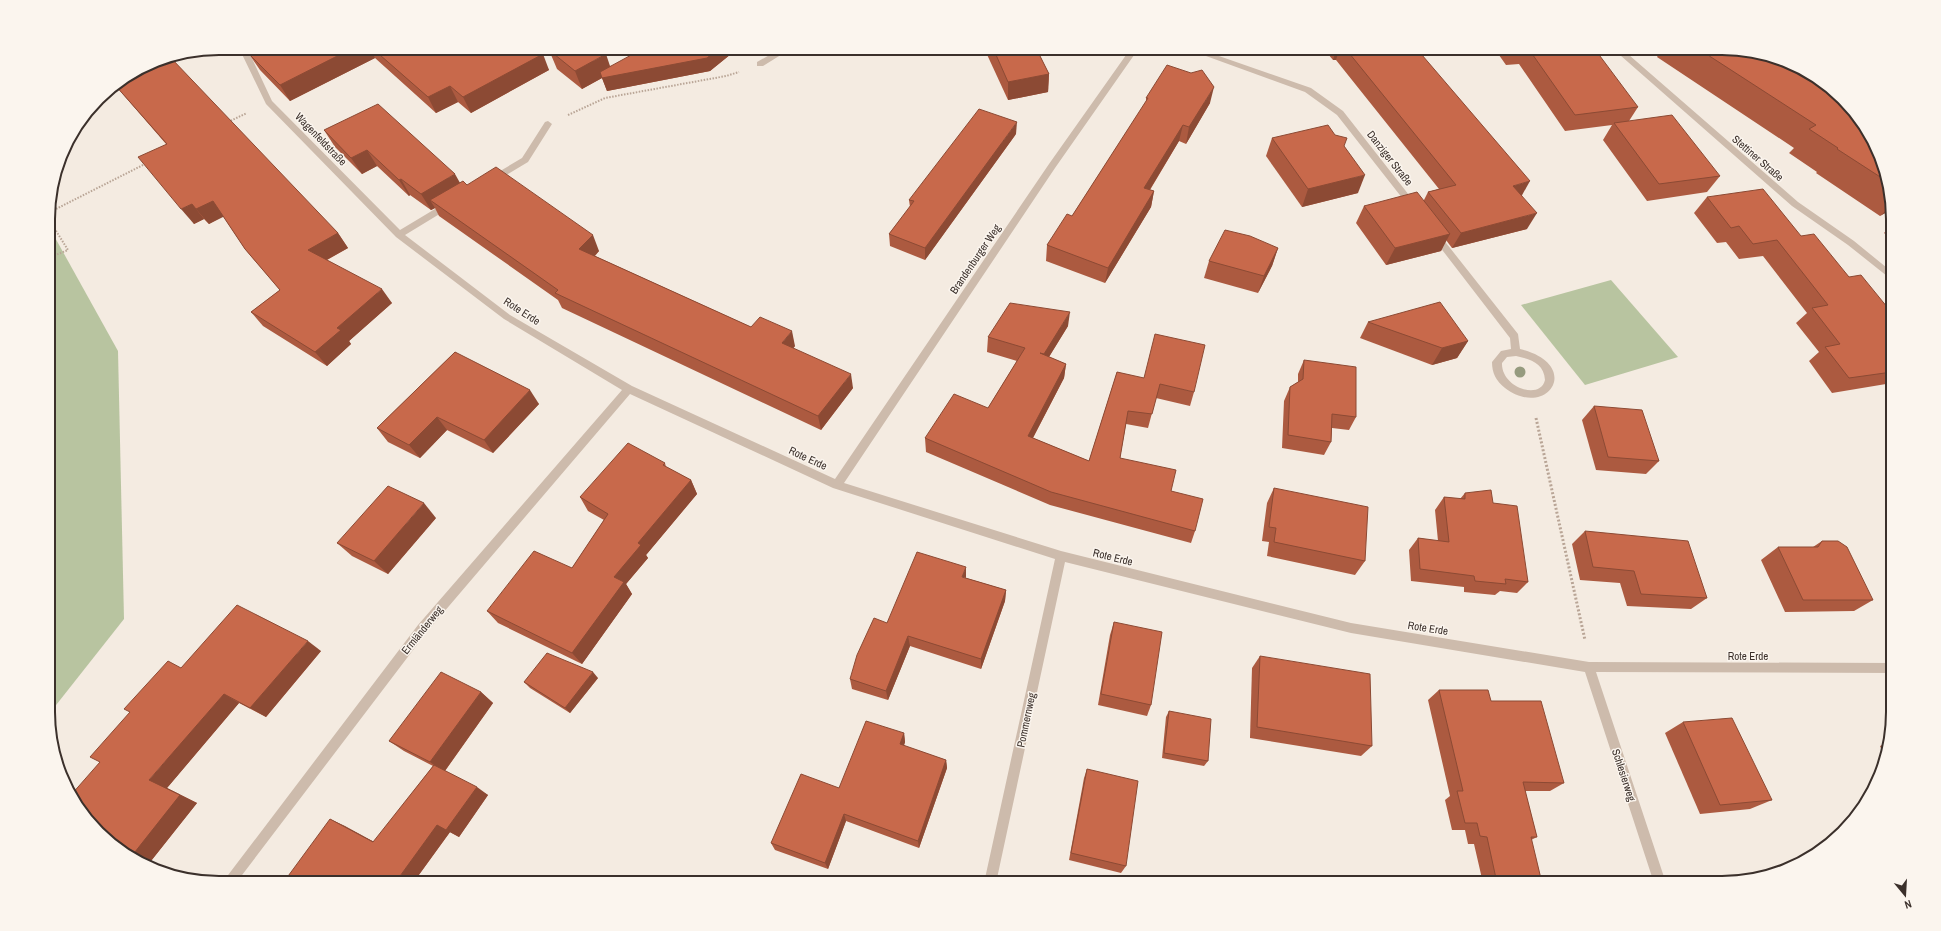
<svg xmlns="http://www.w3.org/2000/svg" width="1941" height="931" font-family="'Archivo Narrow',sans-serif">
<style>
.green{fill:#b8c4a0}
.lines{fill:none;stroke-linecap:round;stroke-linejoin:round}
.path-far1{stroke:#b9a596;stroke-width:2;stroke-dasharray:1.5 1.5;stroke-linecap:butt}
.path{stroke:#b9a596;stroke-width:3;stroke-dasharray:2 2;stroke-linecap:butt}
.minor{fill:#cdbbac;fill-rule:evenodd}
.tree{fill:#969b7f}
.wall{fill:#ac5a40}
.shaded-wall{fill:#8c4a34}
.building{fill:#c8694b;stroke:#8c4a34}
.labels{text-anchor:middle;dominant-baseline:central;stroke-width:3;stroke-linejoin:round;paint-order:stroke}
.street-label{font-size:11px;fill:#3b302b;stroke:#fbf5ee}
.rim{fill:none;stroke:#3b302b;stroke-width:2}
</style>
<rect width="100%" height="100%" fill="#f4ebe1"/>
<g class="green">
<polygon points="48,225 118,351 124,619 49,714"/>
<polygon points="1611,280 1678,357 1585,385 1521,305"/>
</g>
<g class="lines">
<g class="path-far1">
<polyline points="568,115 605,98 726,76 739,72"/>
<polyline points="228,122 247,113"/>
<polyline points="48,213 145,164"/>
<polyline points="48,218 68,250 48,258"/>
</g>
<polyline class="path" points="1536,418 1585,640"/>
<g class="minor">
<polygon points="239,48 247,48 272,101 400,230 445,203 451,203 451,207 405,235 510,315 632,386 835,479 1049,164 1131,48 1139,48 1055,168 844,483 1061,551 1351,623 1589,662 1893,663 1893,673 1596,672 1666,883 1654,883 1585,672 1351,633 1065,562 996,883 984,883 1055,559 833,488 630,394 426,633 236,883 222,883 418,625 622,390 504,319 396,237 266,104"/>
<polygon points="782,48 792,48 763,66 757,66 757,62"/>
<polygon points="1184,48 1196,48 1311,88 1343,111 1416,204 1416,208 1410,208 1337,115 1305,92"/>
<polygon points="1612,48 1621,48 1798,202 1854,241 1892,272 1892,280 1848,245 1792,206"/>
<polygon points="548,121 552,124 528,162 496,181 490,181 490,177 522,158 545,122"/>
<path d="M 1436,233 L 1439,234 L 1518,334 L 1520,349 C 1584,365 1547,420 1505,388 C 1496,381 1492,373 1492,362 L 1501,351 L 1511,349 L 1510,338 L 1433,238 L 1432,236 L 1433,234 ZM 1516,356 C 1530,359 1544,363 1545,380 C 1540,401 1501,387 1502,363 L 1507,357 Z"/>
</g>
</g>
<circle class="tree" cx="1520" cy="372" r="5.5"/>
<g class="wall">
<polygon points="261,48 536,48 549,70 471,113 458,102 436,113 375,58 290,101 260,70 249,54"/>
<polygon points="984,48 1036,48 1049,74 1048,92 1008,100"/>
<polygon points="1323,48 1416,48 1522,195 1527,229 1452,248 1446,240 1441,251 1386,265 1356,223 1364,206 1424,200 1428,192 1439,189 1336,60 1333,60"/>
<polygon points="1494,48 1573,48 1575,51 1638,107 1629,121 1720,176 1707,192 1647,201 1603,140 1612,125 1565,131 1519,64 1506,65"/>
<polygon points="1655,48 1722,48 1880,154 1892,197 1892,209 1880,216 1816,173 1817,172 1789,153 1794,148 1657,57 1660,52"/>
<polygon points="549,50 610,66 731,54 710,71 607,91 602,78 582,89 557,69"/>
<polygon points="154,61 338,233 348,248 327,260 392,303 349,341 351,344 327,366 263,326 251,312 280,290 245,249 223,216 209,224 204,219 194,224 166,144 115,85"/>
<polygon points="1146,98 1210,103 1186,144 1179,141 1150,190 1154,191 1151,207 1105,283 1046,261 1047,245 1072,216 1146,102"/>
<polygon points="324,130 460,183 467,185 599,251 595,256 751,327 795,346 793,348 853,388 821,430 562,308 558,300 439,216 435,208 431,210 410,195 409,196 377,166 362,174 335,147"/>
<polygon points="1016,134 925,260 890,246 889,234 910,207 909,200"/>
<polygon points="1272,138 1344,147 1358,193 1302,207 1266,156"/>
<polygon points="1707,197 1801,236 1892,313 1892,383 1832,393 1809,361 1819,352 1796,323 1807,313 1763,256 1739,259 1726,242 1717,243 1694,213"/>
<polygon points="1892,225 1892,239 1884,233"/>
<polygon points="1278,248 1272,266 1258,293 1204,278 1209,261"/>
<polygon points="1368,322 1468,341 1457,358 1432,365 1360,338"/>
<polygon points="1068,326 1049,357 1066,364 1064,378 1033,438 1089,461 1117,372 1194,392 1190,406 1156,398 1148,428 1126,424 1120,458 1171,491 1195,531 1191,543 1050,505 926,452 925,438 988,408 1017,361 987,352 988,337"/>
<polygon points="455,352 539,404 493,453 447,430 420,458 388,442 377,428"/>
<polygon points="1304,360 1356,417 1349,430 1332,428 1331,442 1324,455 1282,448 1284,401 1290,387 1298,382 1298,374"/>
<polygon points="1594,406 1659,461 1646,474 1596,470 1582,420"/>
<polygon points="665,463 666,467 691,480 697,494 646,555 648,558 626,584 632,594 582,664 498,623 487,611 572,568 604,520 588,511 580,497"/>
<polygon points="1274,488 1365,561 1355,575 1267,556 1269,542 1262,541 1267,503"/>
<polygon points="1465,493 1493,503 1528,582 1517,593 1500,591 1495,595 1464,592 1464,587 1411,581 1409,550 1418,538 1438,541 1435,510 1444,497 1460,499"/>
<polygon points="436,518 388,574 352,556 337,543"/>
<polygon points="1585,531 1707,598 1691,609 1627,606 1620,583 1580,580 1572,544"/>
<polygon points="1822,541 1873,600 1854,611 1785,612 1761,560 1778,547 1813,547"/>
<polygon points="966,578 1006,590 1005,601 981,669 910,646 888,700 852,689 850,679 887,623"/>
<polygon points="1114,622 1151,705 1147,716 1098,705 1110,635"/>
<polygon points="321,651 266,717 239,703 167,788 197,803 147,866 181,668"/>
<polygon points="1260,656 1372,746 1361,756 1250,738 1252,668"/>
<polygon points="598,678 570,713 530,688 524,682"/>
<polygon points="1439,690 1491,701 1564,783 1550,791 1525,791 1537,837 1531,840 1542,883 1483,883 1474,844 1468,844 1465,830 1452,830 1445,800 1450,796 1428,700"/>
<polygon points="481,692 493,703 445,771 488,795 459,837 450,832 413,883 330,819 374,842 433,766 404,751 389,741"/>
<polygon points="1169,711 1208,761 1204,766 1162,758 1166,717"/>
<polygon points="1683,722 1772,800 1750,809 1700,814 1665,733"/>
<polygon points="904,733 905,742 904,746 946,760 947,768 919,848 846,821 828,869 775,850 771,843 839,788"/>
<polygon points="1887,743 1884,755 1880,746"/>
<polygon points="1087,769 1126,866 1121,873 1069,860 1084,778"/>
</g>
<g class="shaded-wall">
<polygon points="353,48 369,48 375,58 290,101 280,85"/>
<polygon points="719,48 741,48 731,54 710,71 607,91 602,78 582,89 575,71 606,54 612,72"/>
<polygon points="1337,48 1340,48 1336,60 1333,60"/>
<polygon points="543,54 549,70 471,113 463,97"/>
<polygon points="1049,74 1048,92 1008,100 1008,82"/>
<polygon points="450,86 458,102 436,113 428,97"/>
<polygon points="1214,87 1210,103 1186,144 1189,127"/>
<polygon points="1017,122 1016,134 925,260 925,248"/>
<polygon points="1183,125 1179,141 1141,204 1144,188"/>
<polygon points="367,150 377,166 362,174 351,158"/>
<polygon points="455,174 464,190 430,200 435,208 431,210 421,194"/>
<polygon points="1365,175 1358,193 1302,207 1308,189"/>
<polygon points="401,179 410,195 409,196 399,180"/>
<polygon points="1530,181 1521,197 1513,186"/>
<polygon points="1154,191 1151,207 1105,283 1108,268"/>
<polygon points="213,201 225,216 209,224 196,209"/>
<polygon points="192,204 204,219 194,224 181,209"/>
<polygon points="1892,205 1892,209 1880,216"/>
<polygon points="1537,213 1527,229 1452,248 1461,233"/>
<polygon points="338,233 348,248 319,264 308,250"/>
<polygon points="1450,234 1441,251 1386,265 1395,248"/>
<polygon points="593,235 599,251 586,265 579,249"/>
<polygon points="1278,248 1272,266 1258,293 1264,276"/>
<polygon points="382,289 392,303 349,341 351,344 327,366 315,352 337,328"/>
<polygon points="1070,312 1068,326 1042,368 1044,354"/>
<polygon points="792,331 795,346 786,358 782,343"/>
<polygon points="1468,341 1457,358 1432,365 1442,348"/>
<polygon points="1066,364 1064,378 1027,449 1028,436"/>
<polygon points="851,374 853,388 821,430 818,416"/>
<polygon points="530,390 539,404 493,453 484,440"/>
<polygon points="437,417 447,430 420,458 409,445"/>
<polygon points="691,480 697,494 646,555 648,558 626,584 632,594 582,664 572,653 614,577 638,543"/>
<polygon points="424,503 436,518 388,574 374,561"/>
<polygon points="966,567 966,578 962,577"/>
<polygon points="1006,590 1005,601 981,669 981,659"/>
<polygon points="908,636 910,646 888,700 886,691"/>
<polygon points="308,641 321,651 266,717 250,708"/>
<polygon points="593,672 598,678 570,713 565,708"/>
<polygon points="481,692 493,703 444,772 430,762"/>
<polygon points="224,694 239,703 167,788 197,803 147,866 131,857 149,780"/>
<polygon points="904,733 905,742 901,752 900,744"/>
<polygon points="946,760 947,768 919,848 918,841"/>
<polygon points="477,787 488,795 459,837 446,830"/>
<polygon points="844,814 846,821 828,869 825,863"/>
<polygon points="330,819 345,826 387,849 373,842"/>
<polygon points="437,825 450,832 413,883 395,883"/>
<polygon points="349,879 359,883 346,883"/>
</g>
<g class="building">
<polygon points="261,48 353,48 280,85 249,54"/>
<polygon points="372,48 536,48 543,54 463,97 450,86 428,97"/>
<polygon points="554,48 599,48 606,54 575,71 549,50"/>
<polygon points="644,48 719,48 707,58 602,78 600,72"/>
<polygon points="993,48 1036,48 1049,74 1008,82"/>
<polygon points="1345,48 1416,48 1530,181 1513,186 1537,213 1461,233 1428,192 1456,185"/>
<polygon points="1528,48 1573,48 1575,51 1594,48 1638,107 1575,115"/>
<polygon points="1697,48 1722,48 1788,61 1829,87 1858,115 1880,154 1888,182 1837,149 1838,148 1809,129 1816,125"/>
<polygon points="171,58 338,233 308,250 382,289 337,328 341,330 315,352 251,312 280,290 245,249 213,201 196,209 192,204 181,209 138,157 167,144 115,85 154,61"/>
<polygon points="1167,65 1191,73 1202,70 1214,87 1189,127 1183,125 1144,188 1154,191 1108,268 1047,245 1067,214 1072,216 1148,98 1146,98"/>
<polygon points="378,104 455,174 421,194 401,179 399,180 367,150 351,158 324,130"/>
<polygon points="979,109 1017,122 925,248 889,234 914,201 909,200"/>
<polygon points="1672,115 1720,176 1659,184 1614,123"/>
<polygon points="1328,125 1335,135 1347,138 1344,146 1365,175 1308,189 1272,138"/>
<polygon points="496,167 593,235 579,249 751,327 760,317 792,331 782,343 851,374 818,416 555,293 558,290 430,200 463,181 467,185"/>
<polygon points="1763,189 1801,236 1814,234 1849,277 1861,275 1892,313 1892,372 1849,378 1825,347 1840,344 1812,308 1828,305 1777,240 1753,244 1739,226 1731,228 1707,197"/>
<polygon points="1417,192 1450,234 1395,248 1364,206"/>
<polygon points="1225,230 1250,236 1278,248 1264,276 1209,261"/>
<polygon points="1440,302 1468,341 1442,348 1368,322"/>
<polygon points="1010,303 1070,312 1044,354 1040,353 1066,364 1028,436 1089,461 1117,372 1144,378 1155,334 1205,345 1194,392 1160,384 1152,414 1128,411 1120,458 1176,470 1171,491 1203,499 1195,531 1051,492 925,438 954,394 988,408 1025,348 988,337"/>
<polygon points="455,352 530,390 484,440 437,417 409,445 377,428"/>
<polygon points="1304,360 1356,367 1356,417 1332,414 1331,442 1288,435 1290,387 1303,379"/>
<polygon points="1594,406 1642,410 1659,461 1608,457"/>
<polygon points="628,443 665,463 663,465 691,480 638,543 641,545 614,577 624,582 572,653 487,611 534,551 572,568 608,514 580,497"/>
<polygon points="388,486 424,503 374,561 337,543"/>
<polygon points="1274,488 1368,507 1365,561 1274,542 1276,528 1269,527"/>
<polygon points="1491,490 1493,503 1517,506 1528,582 1505,579 1506,584 1475,581 1474,576 1420,569 1418,538 1449,542 1444,497 1465,499 1465,493"/>
<polygon points="1585,531 1688,541 1707,598 1641,594 1634,571 1593,567"/>
<polygon points="1822,541 1838,541 1847,547 1873,600 1803,600 1778,547 1818,547"/>
<polygon points="917,552 966,567 962,577 1006,590 981,659 908,636 886,691 850,679 857,655 874,618 887,623"/>
<polygon points="237,605 308,641 250,708 224,694 149,780 180,795 131,857 115,847 83,816 71,795 100,762 90,757 130,712 124,709 168,661 181,668"/>
<polygon points="1114,622 1162,632 1151,705 1101,694"/>
<polygon points="547,653 593,672 565,708 524,682"/>
<polygon points="1260,656 1370,674 1372,746 1257,727"/>
<polygon points="441,672 481,692 430,762 389,741"/>
<polygon points="1439,690 1488,690 1491,701 1541,701 1564,783 1523,782 1537,837 1531,837 1542,883 1497,883 1487,837 1480,836 1477,823 1465,823 1457,791 1463,791"/>
<polygon points="1169,711 1211,719 1208,761 1164,753"/>
<polygon points="1732,718 1772,800 1720,805 1683,722"/>
<polygon points="866,721 904,733 900,744 946,760 918,841 844,814 825,863 771,843 801,774 839,788"/>
<polygon points="434,765 477,787 446,830 437,825 395,883 356,883 349,879 346,883 283,883 330,819 373,842"/>
<polygon points="1087,769 1138,781 1126,866 1071,853"/>
</g>
<g class="labels">
<g class="street-label">
<text transform="translate(321 139) rotate(46)">Wagenfeldstraße</text>
<text transform="translate(1390 158) rotate(52)">Danziger Straße</text>
<text transform="translate(1758 158) rotate(41)">Stettiner Straße</text>
<text transform="translate(975 259) rotate(-56)">Brandenburger Weg</text>
<text transform="translate(522 311) rotate(33)">Rote Erde</text>
<text transform="translate(808 458) rotate(25)">Rote Erde</text>
<text transform="translate(1113 557) rotate(14)">Rote Erde</text>
<text transform="translate(1428 628) rotate(9)">Rote Erde</text>
<text transform="translate(422 630) rotate(-51)">Ermländerweg</text>
<text x="1748" y="656">Rote Erde</text>
<text transform="translate(1026 720) rotate(-78)">Pommernweg</text>
<text transform="translate(1624 775) rotate(72)">Schlesierweg</text>
</g>
</g>
<path d="M0 0H1941V931H0ZM219 55H1722A164 164 0 0 1 1886 219V712A164 164 0 0 1 1722 876H219A164 164 0 0 1 55 712V219A164 164 0 0 1 219 55Z" fill="#fbf5ee" fill-rule="evenodd"/>
<path class="rim" d="M219 55H1722A164 164 0 0 1 1886 219V712A164 164 0 0 1 1722 876H219A164 164 0 0 1 55 712V219A164 164 0 0 1 219 55Z"/>
<g transform="translate(1905 895) rotate(162)" stroke="#fbf5ee" stroke-width="3" paint-order="stroke">
<path d="M0-3L7 15L0 10L-7 15Z" fill="#3b302b"/>
<text y="-6" font-size="11" font-weight="bold" text-anchor="middle" fill="#3b302b">N</text>
</g>
</svg>
